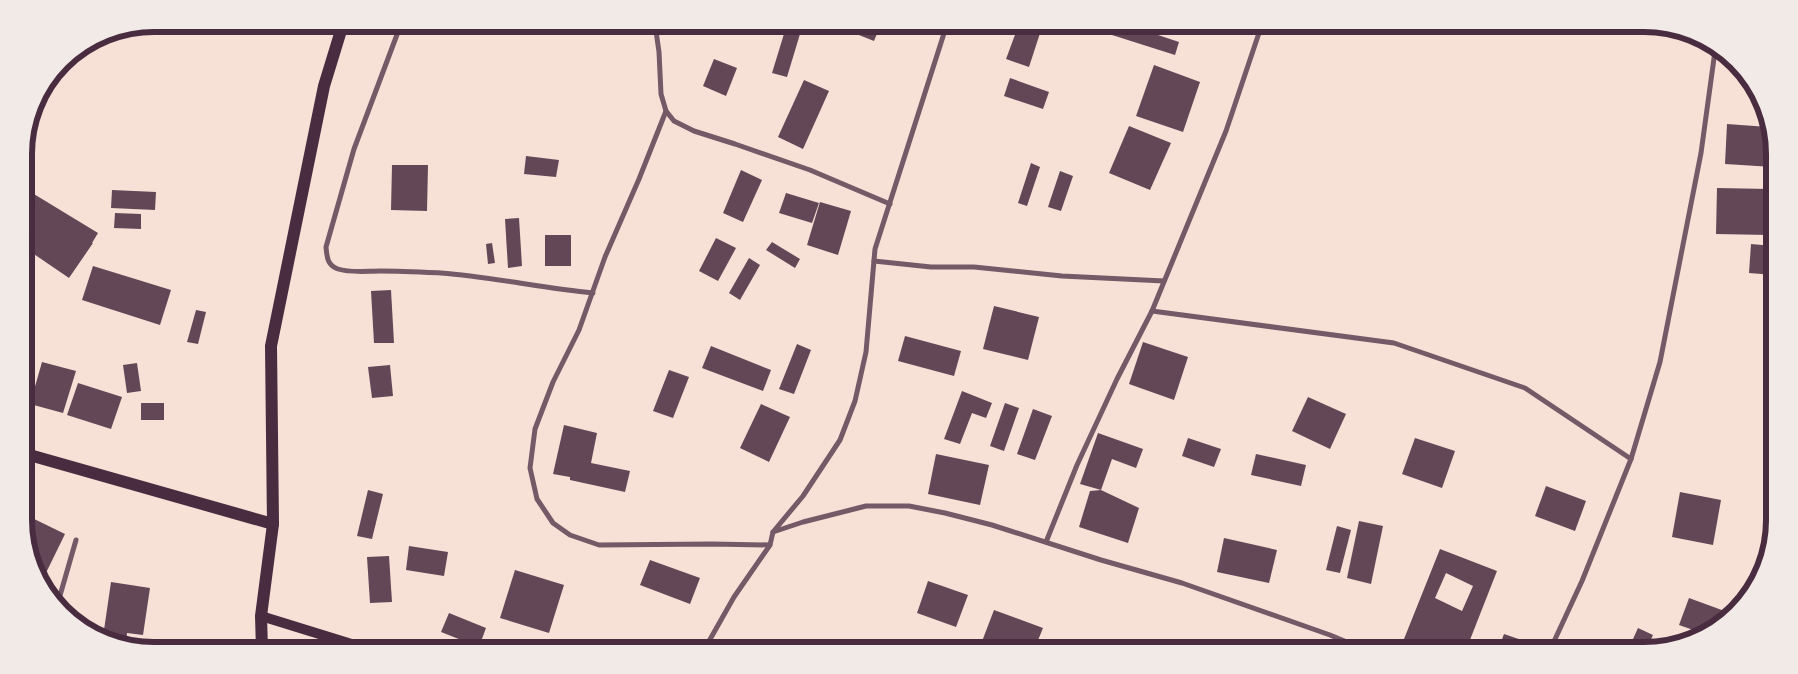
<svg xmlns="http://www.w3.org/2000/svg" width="1798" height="674" font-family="'Sofia Sans Condensed',sans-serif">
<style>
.building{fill:#644757;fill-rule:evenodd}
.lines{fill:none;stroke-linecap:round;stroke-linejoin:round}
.minor{stroke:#755966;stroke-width:5}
.secondary{stroke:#4a2c40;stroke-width:10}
.primary{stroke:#4a2c40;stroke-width:12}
.rim{fill:none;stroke:#4a2c40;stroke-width:6}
</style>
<rect width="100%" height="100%" fill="#f7e1d7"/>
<g class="building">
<polygon points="787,24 803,24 787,77 772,73"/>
<polygon points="831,24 881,24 874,41"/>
<polygon points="1019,24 1043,24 1029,67 1006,59"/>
<polygon points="1116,24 1125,24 1179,42 1175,55 1112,35"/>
<polygon points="714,59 737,68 726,96 703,86"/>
<polygon points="1154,65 1200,82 1183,132 1136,116"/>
<polygon points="1010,78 1049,92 1043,109 1004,96"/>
<polygon points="804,80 829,91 803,149 778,137"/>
<polygon points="1727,124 1768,127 1773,137 1773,167 1725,164"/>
<polygon points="1129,126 1171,143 1150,190 1109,173"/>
<polygon points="526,156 559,160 556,177 524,174"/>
<polygon points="1031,163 1040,167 1027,206 1018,203"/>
<polygon points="392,165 428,165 427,211 391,210"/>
<polygon points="741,170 762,180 743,222 723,213"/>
<polygon points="1060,171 1073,176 1061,211 1048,207"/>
<polygon points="24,188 98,233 92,243 93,243 69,278 25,248"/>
<polygon points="1717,188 1770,189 1769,235 1716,234"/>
<polygon points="112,190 156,192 155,210 111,208"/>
<polygon points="786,193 819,203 812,223 779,213"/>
<polygon points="820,202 851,211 838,255 807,245"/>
<polygon points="115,213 141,214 141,229 114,228"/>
<polygon points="519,218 522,266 508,268 505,219"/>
<rect x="545" y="235" width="26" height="31"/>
<polygon points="716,238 736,248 718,281 699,271"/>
<polygon points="772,242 800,259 795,268 766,250"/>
<polygon points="492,243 495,263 488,264 486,244"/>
<polygon points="1751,244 1773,246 1774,275 1749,273"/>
<polygon points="749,258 760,265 740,300 729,293"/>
<polygon points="93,266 171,290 160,325 82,300"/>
<polygon points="391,290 394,343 374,343 371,291"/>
<polygon points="994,306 1039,317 1028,360 983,349"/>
<polygon points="196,310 206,312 198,344 187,342"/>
<polygon points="905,336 961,351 954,376 898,361"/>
<polygon points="1143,342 1188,357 1174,400 1129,384"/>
<polygon points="797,344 811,350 794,394 779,389"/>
<polygon points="711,346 771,370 763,391 702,368"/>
<polygon points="42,362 76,371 63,413 30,404"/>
<polygon points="137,363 141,391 127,393 123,365"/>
<polygon points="390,365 393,396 372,398 368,367"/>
<polygon points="669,370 689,377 673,418 653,411"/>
<polygon points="78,383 122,397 111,429 67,415"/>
<polygon points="962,391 992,403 986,418 972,413 960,444 944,439"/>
<polygon points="1308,397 1346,414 1330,449 1292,431"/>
<rect x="141" y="403" width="23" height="17"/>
<polygon points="1005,403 1019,408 1004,451 990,446"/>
<polygon points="761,404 790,417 769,462 740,448"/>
<polygon points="1033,409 1052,416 1035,460 1017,454"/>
<polygon points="564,425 597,433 591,463 630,471 625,492 570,480 570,477 553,474"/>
<polygon points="1098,433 1143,449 1136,468 1112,459 1101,490 1080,484"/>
<polygon points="1188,438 1221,449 1214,467 1182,456"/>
<polygon points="1415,438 1455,451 1442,488 1402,474"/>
<polygon points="936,454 989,465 980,505 928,494"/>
<polygon points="1256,454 1306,465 1301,486 1251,475"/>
<polygon points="1546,486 1586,501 1575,531 1535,516"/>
<polygon points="368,490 383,494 372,539 357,536"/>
<polygon points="1101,490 1139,508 1128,543 1079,527 1090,491"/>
<polygon points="1680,492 1721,500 1713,545 1672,537"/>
<polygon points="26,515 65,534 43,579 26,545"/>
<polygon points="1359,521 1383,526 1371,584 1347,578"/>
<polygon points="1337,526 1351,530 1340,573 1326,570"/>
<polygon points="1224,538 1277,550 1269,583 1217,572"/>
<polygon points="409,546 448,552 444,576 406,570"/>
<path d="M 1440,549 L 1497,571 L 1466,650 L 1433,650 L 1404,639 ZM 1446,573 L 1473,586 L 1462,611 L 1435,598 Z"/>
<polygon points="389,556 392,602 370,603 367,557"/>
<polygon points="650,560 700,578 690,604 640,585"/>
<polygon points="515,570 564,585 549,633 500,618"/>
<polygon points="928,581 968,595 956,627 917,613"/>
<polygon points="111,582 150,588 143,635 127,633 126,645 110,642 111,631 104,630"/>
<polygon points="1689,598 1730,613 1723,623 1699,632 1679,625"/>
<polygon points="994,610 1043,628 1034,650 998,650 981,644"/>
<polygon points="449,613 486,628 479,647 441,632"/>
<polygon points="1638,628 1653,635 1646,650 1628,650"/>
<polygon points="1504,634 1542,647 1541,650 1498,650"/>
<polygon points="629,640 647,650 623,650"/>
</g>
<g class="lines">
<g class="minor">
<path d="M 401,24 L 354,149 L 326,247 C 327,257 327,265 338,269 C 350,273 367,271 380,271 C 400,271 420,272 441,273 C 492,277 542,288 593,293"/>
<polyline points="655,24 659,52 661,94 666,111 674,121 694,131 735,144 810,170 890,204"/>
<polyline points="666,111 639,179 605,257 579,330 553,382 535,429 530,468 537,499 553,523 570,535 599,545 712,544 770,545"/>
<polyline points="874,261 931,267 974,267 1062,276 1164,281"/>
<polyline points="1152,311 1394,343 1525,388 1631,459"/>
<polyline points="773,532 803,522 866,506 909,506 945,513 992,525 1101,560 1182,583 1330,635 1366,650"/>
<polyline points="1046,542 1077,465 1117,379 1152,311 1226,131 1262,24"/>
<polyline points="57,606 76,540"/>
<polyline points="704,650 734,597 770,545 773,532 803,496 840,440 855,401 866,352 875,249 947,24"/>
<polyline points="1550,650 1582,581 1631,459 1660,362 1701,153 1715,51"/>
</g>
<polyline class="secondary" points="261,616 371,650"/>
<g class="primary">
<polyline points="26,454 273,524"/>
<polyline points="262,650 261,616 273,524 271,346 324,86 343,24"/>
</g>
</g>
<path d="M0 0H1798V674H0ZM154 32H1644A122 122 0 0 1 1766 154V520A122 122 0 0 1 1644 642H154A122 122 0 0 1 32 520V154A122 122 0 0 1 154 32Z" fill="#f1eae7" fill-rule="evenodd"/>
<path class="rim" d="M154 32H1644A122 122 0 0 1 1766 154V520A122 122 0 0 1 1644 642H154A122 122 0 0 1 32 520V154A122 122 0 0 1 154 32Z"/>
</svg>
